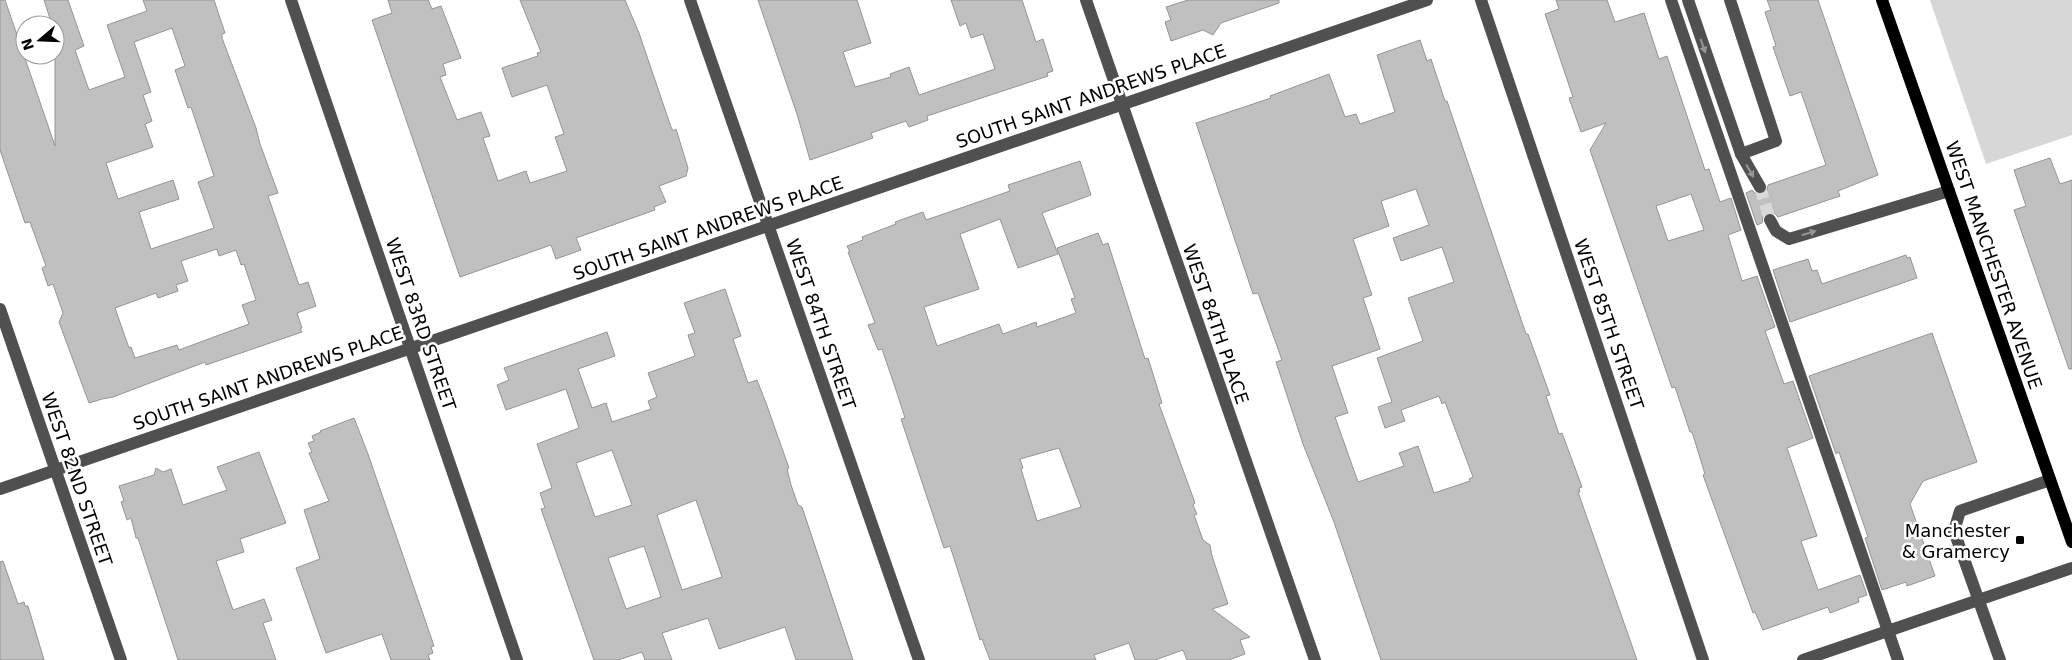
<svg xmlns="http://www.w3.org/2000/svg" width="2072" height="660" font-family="'DejaVu Sans',sans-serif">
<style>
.green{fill:#d7d7d7}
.building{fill:#c0c0c0;stroke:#949494;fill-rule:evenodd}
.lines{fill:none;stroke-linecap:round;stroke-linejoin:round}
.minor-tunnel{stroke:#d9d9d9;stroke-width:12;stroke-dasharray:12 6;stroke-linecap:butt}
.minor{stroke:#505050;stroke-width:12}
.major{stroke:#000;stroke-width:12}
.oneway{fill:#969696}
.poi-dot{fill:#000;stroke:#fff;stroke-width:2}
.labels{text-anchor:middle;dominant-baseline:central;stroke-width:5;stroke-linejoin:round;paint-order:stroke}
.street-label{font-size:18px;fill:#000;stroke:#fff}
.poi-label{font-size:18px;fill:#000;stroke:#fff;text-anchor:end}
</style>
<rect width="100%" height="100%" fill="#fff"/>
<polygon class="green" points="1930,0 2072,0 2072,135 1986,164"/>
<g class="building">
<path d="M 0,0 L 5,0 L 55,146 L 55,25 L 52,25 L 44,0 L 68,0 L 84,46 L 75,50 L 89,90 L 125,77 L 107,25 L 147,11 L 143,0 L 214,0 L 225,33 L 222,34 L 222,38 L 256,128 L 260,144 L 278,193 L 268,196 L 299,285 L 308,282 L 316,306 L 297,313 L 302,328 L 300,329 L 302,332 L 206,365 L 205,362 L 113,397 L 102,399 L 89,403 L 59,322 L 63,313 L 53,284 L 48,286 L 42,268 L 46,266 L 30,222 L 25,223 L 0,150 ZM 172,28 L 185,66 L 175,70 L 188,108 L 191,107 L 214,176 L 198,182 L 214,228 L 151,249 L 139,212 L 179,199 L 173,180 L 118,199 L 106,163 L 153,147 L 145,124 L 152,121 L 143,95 L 151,92 L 134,42 ZM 217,249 L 219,256 L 236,250 L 241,265 L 244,264 L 256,300 L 242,305 L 249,324 L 179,350 L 177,345 L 135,358 L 131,347 L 129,348 L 115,308 L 156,293 L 158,298 L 178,291 L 176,285 L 188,281 L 181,261 Z"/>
<polygon points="388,0 428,0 432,9 441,6 461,58 443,64 446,75 440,77 457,120 481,112 490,136 483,138 498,181 526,171 530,183 567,171 555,137 564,134 547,85 512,97 502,68 538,56 537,53 541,52 520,0 625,0 639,33 671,127 673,131 676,129 688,168 686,176 659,186 666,202 654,207 655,210 576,238 581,250 556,259 551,245 460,277 372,20 392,13"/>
<polygon points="758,0 857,0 871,43 843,52 855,87 891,77 890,74 909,67 919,95 995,69 983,34 971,38 966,23 960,26 951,0 1022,0 1036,42 1043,39 1053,71 1047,73 1048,76 927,116 928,120 909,127 906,121 871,133 873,138 810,160 797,114"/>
<polygon points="1188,0 1279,0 1279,3 1221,23 1213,35 1203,30 1171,41 1165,22 1171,20 1166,7"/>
<path d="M 1556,0 L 1607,0 L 1615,22 L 1644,13 L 1659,59 L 1667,56 L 1705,170 L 1709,169 L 1720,202 L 1731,198 L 1741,230 L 1728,235 L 1742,281 L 1757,276 L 1775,327 L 1765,331 L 1784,384 L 1793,381 L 1813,438 L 1787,448 L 1817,536 L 1801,541 L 1818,590 L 1860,575 L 1867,595 L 1858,598 L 1859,602 L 1830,613 L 1828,607 L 1763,630 L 1755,612 L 1753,613 L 1703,475 L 1705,474 L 1692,432 L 1690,432 L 1675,387 L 1672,388 L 1590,150 L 1606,123 L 1581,132 L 1569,98 L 1573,97 L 1545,14 L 1559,9 ZM 1691,194 L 1704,230 L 1668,241 L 1656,206 Z"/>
<polygon points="1767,0 1818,0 1878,175 1838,191 1840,196 1778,217 1774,213 1767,213 1763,216 1762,223 1757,225 1746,193 1752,190 1756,194 1764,194 1767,191 1768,185 1826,165 1801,92 1790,96 1773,47 1776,46 1765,12 1771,10"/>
<path d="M 1420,40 L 1427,61 L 1431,59 L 1445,101 L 1447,101 L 1526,334 L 1528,334 L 1550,395 L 1546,396 L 1559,434 L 1562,433 L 1582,487 L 1579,488 L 1580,492 L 1578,492 L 1637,660 L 1381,660 L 1334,522 L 1303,444 L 1276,362 L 1282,360 L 1258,293 L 1253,294 L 1196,123 L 1271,98 L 1270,96 L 1329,74 L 1345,117 L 1356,114 L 1360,124 L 1395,112 L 1377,55 ZM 1416,189 L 1429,225 L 1393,238 L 1401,261 L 1442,247 L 1454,282 L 1408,298 L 1423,341 L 1377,358 L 1392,402 L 1378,407 L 1385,428 L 1405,421 L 1401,410 L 1439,396 L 1442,404 L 1445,402 L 1473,477 L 1469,479 L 1470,481 L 1434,493 L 1418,446 L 1399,453 L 1404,466 L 1358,482 L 1335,417 L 1348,413 L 1332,366 L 1380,349 L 1363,298 L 1372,295 L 1353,239 L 1389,226 L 1381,201 Z"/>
<polygon points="2050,158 2060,184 2072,180 2072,369 2069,369 2014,210 2026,206 2014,170"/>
<path d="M 1080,161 L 1091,195 L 1042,213 L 1058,254 L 1018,268 L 1000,219 L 960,234 L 979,289 L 924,307 L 937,346 L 999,324 L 1003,334 L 1036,322 L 1037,327 L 1076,313 L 1071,299 L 1075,298 L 1057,248 L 1098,233 L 1103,245 L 1108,243 L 1145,359 L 1148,358 L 1162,403 L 1159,404 L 1195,503 L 1193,505 L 1197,514 L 1194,515 L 1203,540 L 1210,545 L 1212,556 L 1228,604 L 1212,609 L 1250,637 L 1240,640 L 1245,654 L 1229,660 L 1187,660 L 1183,650 L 1155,660 L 1135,660 L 1129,643 L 1094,655 L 1096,660 L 990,660 L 982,639 L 980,640 L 950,546 L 944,548 L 901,419 L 905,418 L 896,390 L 882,349 L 878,350 L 868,325 L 875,323 L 848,252 L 850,252 L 847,246 L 863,240 L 862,237 L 896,224 L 895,222 L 923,212 L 926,220 L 958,209 L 1010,191 L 1008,185 ZM 1059,448 L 1081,507 L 1037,521 L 1021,469 L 1023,468 L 1020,459 Z"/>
<polygon points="1906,255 1907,258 1910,257 1917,278 1790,322 1773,270 1808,259 1812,271 1817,270 1822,284"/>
<path d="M 725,289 L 741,336 L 733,339 L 748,383 L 757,380 L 766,403 L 789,468 L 787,469 L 791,485 L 798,505 L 802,507 L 853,660 L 796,660 L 785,627 L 719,649 L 708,618 L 662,633 L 672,660 L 645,660 L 642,652 L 618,660 L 594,660 L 541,509 L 545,508 L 540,493 L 552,488 L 537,444 L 579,428 L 566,389 L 506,410 L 497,385 L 509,380 L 504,368 L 607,332 L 615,356 L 578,369 L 592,408 L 606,403 L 612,422 L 651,409 L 648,401 L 657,397 L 648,373 L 695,356 L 688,335 L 695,333 L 684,303 ZM 612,450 L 632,505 L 595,517 L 576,463 ZM 696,500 L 722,577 L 682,590 L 657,515 ZM 644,546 L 661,597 L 626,609 L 608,558 Z"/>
<polygon points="1932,333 1977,462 1923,481 1910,504 1935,576 1907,586 1906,582 1882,590 1865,538 1868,537 1839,452 1836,454 1809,376"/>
<polygon points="354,418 368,454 434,646 431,647 433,653 428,655 430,660 391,660 382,634 326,653 296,568 320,559 304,510 329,501 309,453 312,452 308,443 314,441 312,436 321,432 320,431"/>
<polygon points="259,452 286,523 240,539 244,552 216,561 233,610 264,599 272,620 263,623 276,660 178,660 138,538 136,538 131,518 127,520 121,502 124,501 119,486 154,475 156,468 163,472 171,469 183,505 227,490 217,467"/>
<polygon points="3,561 18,604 24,602 25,606 28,606 44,660 0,660 0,562"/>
</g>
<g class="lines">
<polyline class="minor-tunnel" points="1760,187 1770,220"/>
<g class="minor">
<polyline points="291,0 517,660"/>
<polyline points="690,0 919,660"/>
<polyline points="1086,0 1315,660"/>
<polyline points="1481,0 1703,660"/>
<polyline points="1671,0 1898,660"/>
<polyline points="1688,0 1741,154 1760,187"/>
<polyline points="1730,0 1776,141 1741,154"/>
<polyline points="1770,220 1776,231 1789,239 1949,191"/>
<polyline points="0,309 121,660"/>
<polyline points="0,489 1427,0"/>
<polyline points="1803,660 2072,568"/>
<polyline points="2000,660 1954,531 1960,511 2050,480"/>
</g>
<polyline class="major" points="1882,0 2072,542"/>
</g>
<defs><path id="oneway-solid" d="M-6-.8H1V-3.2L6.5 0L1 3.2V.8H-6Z" transform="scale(1.25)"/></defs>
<g class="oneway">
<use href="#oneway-solid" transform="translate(1703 46) rotate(71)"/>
<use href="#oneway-solid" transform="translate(1750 171) rotate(60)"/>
<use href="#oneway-solid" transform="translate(1809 233) rotate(-17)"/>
</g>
<rect class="poi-dot" x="2015" y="535" width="10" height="10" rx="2.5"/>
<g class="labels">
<g class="street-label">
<text transform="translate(1091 96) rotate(-19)">SOUTH SAINT ANDREWS PLACE</text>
<text transform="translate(708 228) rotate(-19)">SOUTH SAINT ANDREWS PLACE</text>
<text transform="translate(1994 265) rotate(71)">WEST MANCHESTER AVENUE</text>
<text transform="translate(421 324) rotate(71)">WEST 83RD STREET</text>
<text transform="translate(821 324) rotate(71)">WEST 84TH STREET</text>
<text transform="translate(1216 324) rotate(71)">WEST 84TH PLACE</text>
<text transform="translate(1609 324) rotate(71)">WEST 85TH STREET</text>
<text transform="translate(268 378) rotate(-19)">SOUTH SAINT ANDREWS PLACE</text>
<text transform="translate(77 479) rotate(71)">WEST 82ND STREET</text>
</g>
<g class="poi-label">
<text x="2010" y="530">Manchester<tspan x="2010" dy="21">&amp; Gramercy</tspan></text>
</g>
</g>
<g transform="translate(40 40) rotate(251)"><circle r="24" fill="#ffffff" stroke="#999999"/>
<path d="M0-4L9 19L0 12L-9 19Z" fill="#000000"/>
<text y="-8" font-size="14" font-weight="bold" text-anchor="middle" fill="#000000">N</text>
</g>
</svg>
